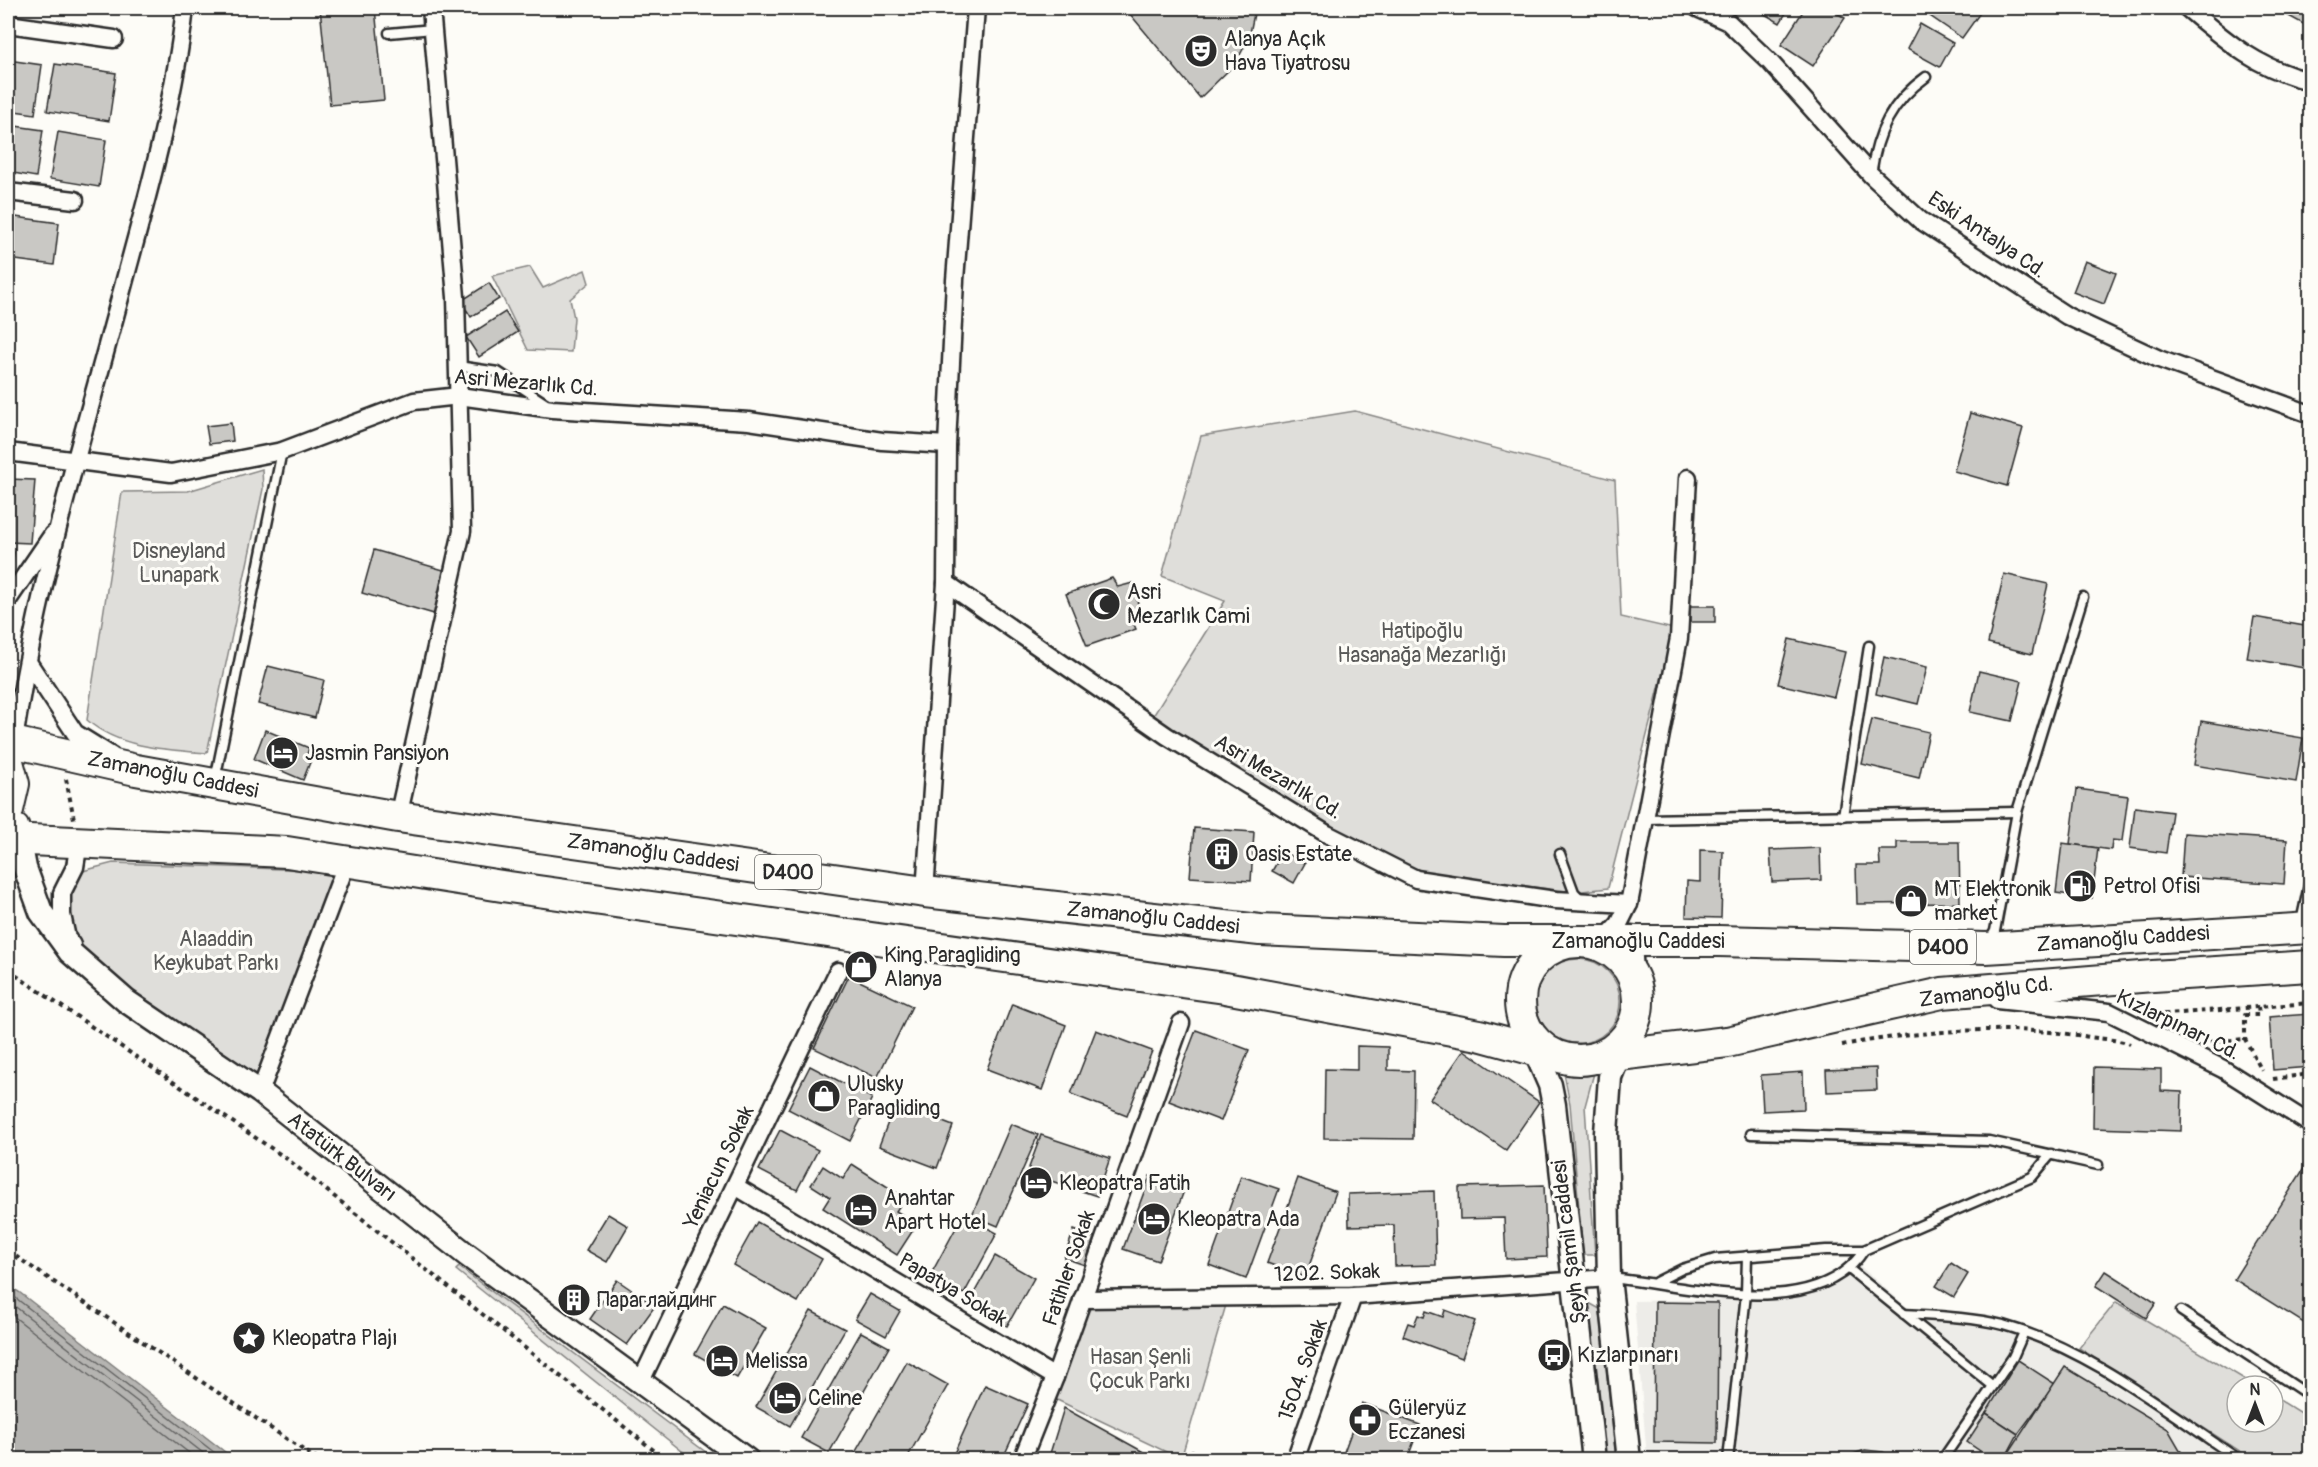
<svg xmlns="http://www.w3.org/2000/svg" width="2318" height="1467" font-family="Pangolin,sans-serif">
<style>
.built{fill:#edece8}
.green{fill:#dfdeda;stroke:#858482;stroke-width:1.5}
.water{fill:#b5b4b1;stroke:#7e7d7b;stroke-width:1.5}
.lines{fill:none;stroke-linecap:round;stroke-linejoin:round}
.shore{stroke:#626261;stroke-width:1.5}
.building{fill:#c9c8c4;stroke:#2b2b2b;stroke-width:1.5}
.lane-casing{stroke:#2b2b2b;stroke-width:13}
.street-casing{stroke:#2b2b2b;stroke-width:21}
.secondary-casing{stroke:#2b2b2b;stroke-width:27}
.highway-casing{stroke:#2b2b2b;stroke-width:34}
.path{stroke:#2b2b2b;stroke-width:4;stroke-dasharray:4.5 4.5;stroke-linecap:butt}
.lane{stroke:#fdfcf7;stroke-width:8}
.street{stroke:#fdfcf7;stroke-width:16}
.secondary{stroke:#fdfcf7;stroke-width:22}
.highway{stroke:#fdfcf7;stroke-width:30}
.labels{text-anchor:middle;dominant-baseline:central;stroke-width:6;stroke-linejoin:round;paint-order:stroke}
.shield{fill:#fdfcf7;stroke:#6a6a68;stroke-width:1.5}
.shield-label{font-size:20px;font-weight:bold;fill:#2b2b2b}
.poi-label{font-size:21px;fill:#2b2b2b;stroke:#fdfcf7;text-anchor:start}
.street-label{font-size:21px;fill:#2b2b2b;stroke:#fdfcf7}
.park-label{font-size:21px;fill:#585857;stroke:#fdfcf7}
</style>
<rect width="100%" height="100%" fill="#fdfcf7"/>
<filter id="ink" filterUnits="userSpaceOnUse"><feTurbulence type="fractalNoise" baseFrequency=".0167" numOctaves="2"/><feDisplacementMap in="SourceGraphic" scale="12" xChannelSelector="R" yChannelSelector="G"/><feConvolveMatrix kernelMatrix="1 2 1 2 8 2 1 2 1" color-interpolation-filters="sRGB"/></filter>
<g filter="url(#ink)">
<polygon class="built" points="1860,1266 1910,1310 2048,1343 2233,1459 1647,1459 1634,1301 1783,1298 1827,1284"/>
<g class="green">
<polygon points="530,267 543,288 585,270 589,283 570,299 574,318 571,352 528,350 492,276"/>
<polygon points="1355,411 1615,480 1621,617 1674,629 1608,888 1574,892 1433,875 1386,857 1269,794 1153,716 1225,601 1162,576 1201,436"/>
<path d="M 262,469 L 263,489 L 207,753 C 167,750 118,748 87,720 L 122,492 L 188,491 Z"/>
<polygon points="113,863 337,871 256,1081 93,966 74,936 70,914 70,894 83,871"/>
<circle cx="1578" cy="1001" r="42"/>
<polygon points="1563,1068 1594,1073 1585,1106 1595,1255 1583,1255 1570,1104"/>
<polygon points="459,1267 715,1459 692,1459 456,1270"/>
<polygon points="2116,1302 2256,1386 2237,1386 2237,1422 2273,1422 2273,1396 2310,1419 2310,1459 2252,1459 2079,1348"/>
<polygon points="1589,1303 1600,1309 1616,1459 1604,1459"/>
<polygon points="1086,1305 1226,1305 1181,1459 1053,1398"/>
</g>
<polygon class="water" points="8,1285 19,1292 234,1459 8,1459"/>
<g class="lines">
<g class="shore">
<polyline points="8,1292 224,1460"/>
<polyline points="8,1301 212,1460"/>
<polyline points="8,1312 198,1460"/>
</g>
</g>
<g class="building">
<polygon points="320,8 375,8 384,100 330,105"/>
<polygon points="1125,8 1255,8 1255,9 1249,38 1235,64 1200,98"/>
<polygon points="1754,8 1789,8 1780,23"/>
<polygon points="1805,8 1829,8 1845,18 1813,66 1781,45"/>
<polygon points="1937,8 1978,8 1982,10 1962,38 1930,16"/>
<polygon points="2274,8 2310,8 2310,21 2307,26"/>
<polygon points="1920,24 1953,43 1940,67 1907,49"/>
<polygon points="8,60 42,65 35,114 8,110"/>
<polygon points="55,64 116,73 109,121 47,111"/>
<polygon points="8,125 43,130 36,177 8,172"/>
<polygon points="58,132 106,140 99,187 50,179"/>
<polygon points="8,216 59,223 54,265 8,259"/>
<polygon points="2085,261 2116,273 2104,304 2073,292"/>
<polygon points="489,283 499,299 471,317 461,301"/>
<polygon points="505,312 518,332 479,357 466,337"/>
<polygon points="1970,413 2023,428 2007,486 1954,471"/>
<polygon points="231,423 233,441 209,444 206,426"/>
<polygon points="8,479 35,480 30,543 8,542"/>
<polygon points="374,550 447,571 434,614 362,593"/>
<polygon points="8,551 14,552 8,597"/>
<polygon points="2004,574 2048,584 2032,654 1988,643"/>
<polygon points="1112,578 1118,587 1133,583 1140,613 1130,615 1136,629 1087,646 1066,594"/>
<rect x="1690" y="606" width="25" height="16"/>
<polygon points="2254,617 2310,627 2310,669 2247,658"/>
<polygon points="1789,639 1845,652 1834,697 1778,684"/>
<polygon points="1884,657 1927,667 1918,704 1876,694"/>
<polygon points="268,666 324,680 315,718 258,704"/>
<polygon points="1979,671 2022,681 2012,721 1970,712"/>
<polygon points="1872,719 1929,732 1919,778 1862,764"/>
<polygon points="2201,721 2303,738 2296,782 2194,765"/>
<polygon points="265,730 309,748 306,758 311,760 303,780 254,759"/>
<polygon points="2077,789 2128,796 2122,841 2112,840 2111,850 2070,844"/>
<polygon points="2135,807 2172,812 2166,853 2130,848"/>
<polygon points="1194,828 1254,832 1251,881 1190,877"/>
<polygon points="2184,833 2287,840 2284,884 2181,877"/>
<polygon points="1897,842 1959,842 1960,903 1857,904 1856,865 1880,865 1879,850 1897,850"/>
<polygon points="2062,843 2098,848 2092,898 2056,893"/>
<polygon points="1820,848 1821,880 1772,882 1770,850"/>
<polygon points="1700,850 1723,851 1721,918 1686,917 1687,881 1700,882"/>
<polygon points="1283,852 1305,863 1294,883 1272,871"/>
<polygon points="849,976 912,1006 877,1078 814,1048"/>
<polygon points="1012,1004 1066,1025 1042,1090 987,1069"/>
<polygon points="2310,1014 2310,1067 2273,1070 2269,1017"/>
<polygon points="1096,1030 1152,1051 1127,1116 1071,1094"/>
<polygon points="1196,1030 1249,1050 1221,1121 1169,1101"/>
<polygon points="1357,1046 1388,1047 1388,1070 1414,1071 1413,1139 1324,1138 1325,1069 1357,1070"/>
<polygon points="1464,1050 1539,1102 1506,1150 1430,1099"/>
<polygon points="810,1066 872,1098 850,1141 788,1109"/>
<polygon points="2094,1067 2161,1069 2161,1091 2182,1092 2181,1131 2093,1128"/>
<polygon points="1876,1068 1877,1090 1827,1092 1826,1070"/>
<polygon points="1803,1072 1804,1109 1763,1111 1761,1075"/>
<polygon points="895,1104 953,1126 937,1168 879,1146"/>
<polygon points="1011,1124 1038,1135 998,1226 972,1215"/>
<polygon points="780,1130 818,1150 797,1190 759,1170"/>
<polygon points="1041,1135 1110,1158 1097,1196 1027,1173"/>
<polygon points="2308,1162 2310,1164 2310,1327 2234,1279"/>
<polygon points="852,1164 905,1198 896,1211 917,1224 897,1255 823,1208 830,1197 811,1185 823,1166 843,1179"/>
<polygon points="1150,1176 1185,1188 1158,1261 1123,1249"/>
<polygon points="1241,1176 1279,1189 1246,1279 1209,1265"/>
<polygon points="1298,1178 1336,1192 1305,1277 1267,1263"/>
<polygon points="1544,1185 1547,1257 1506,1259 1504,1218 1460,1219 1459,1187"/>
<polygon points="1434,1191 1436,1265 1395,1266 1394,1225 1349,1226 1348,1194"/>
<polygon points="608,1214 628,1226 607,1262 586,1250"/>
<polygon points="963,1215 997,1233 964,1294 930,1276"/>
<polygon points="757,1222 822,1259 798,1302 733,1265"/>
<polygon points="1074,1230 1095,1237 1085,1265 1064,1258"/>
<polygon points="995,1256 1034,1278 1007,1326 968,1304"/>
<polygon points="1951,1263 1968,1274 1954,1297 1936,1286"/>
<polygon points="2106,1271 2156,1303 2146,1318 2096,1286"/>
<polygon points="617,1280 655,1306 627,1345 590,1319"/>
<polygon points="575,1290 583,1296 572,1309 564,1304"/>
<polygon points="870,1294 900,1311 886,1336 855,1319"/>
<polygon points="1655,1302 1718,1303 1717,1443 1654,1442"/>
<polygon points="723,1304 766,1328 737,1378 695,1354"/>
<polygon points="1445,1310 1475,1321 1462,1358 1403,1336 1408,1323 1414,1325 1418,1315 1424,1317 1426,1311 1443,1317"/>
<polygon points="811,1311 845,1329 790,1426 756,1407"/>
<polygon points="861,1332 889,1347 829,1453 801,1438"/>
<polygon points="2018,1360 2055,1384 2018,1434 1986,1413"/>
<polygon points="907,1362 948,1385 906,1460 851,1460"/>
<polygon points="2065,1367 2168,1429 2186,1460 2004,1460"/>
<polygon points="985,1385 1028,1404 1002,1460 951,1460"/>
<polygon points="1362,1403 1420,1425 1407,1460 1341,1460"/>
<polygon points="1064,1408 1158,1460 1048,1460"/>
<polygon points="1986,1413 2018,1434 2004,1460 1974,1460 1980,1451 1967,1442"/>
<polygon points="1192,1450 1218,1460 1189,1460"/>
<polygon points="1865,1450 1883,1452 1899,1460 1836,1460"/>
</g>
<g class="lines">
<g class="lane-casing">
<g id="lane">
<polyline points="389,33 433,29"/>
<path d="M 1871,174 C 1877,133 1891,102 1926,77"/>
<polyline points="458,366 498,372 545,403"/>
<polyline points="215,780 282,451"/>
<polyline points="1843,816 1869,646"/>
<polyline points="1645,819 2017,812"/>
<polyline points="1560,854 1574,892 1581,899"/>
<polyline points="2301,922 2310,880"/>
<polyline points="1989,942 1995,931 2017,812 2083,597"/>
<polyline points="1751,1134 1989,1141 2098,1165"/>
<polyline points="1849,1269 1993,1386"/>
<path d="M 1611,1278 C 1683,1285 1817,1324 1864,1250"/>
<polyline points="1656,1282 1682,1269 1715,1259 1826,1250 1864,1250 2032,1177 2051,1154"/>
<polyline points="2181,1311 2310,1396"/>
<path d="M 1904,1314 C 1937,1316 1971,1317 2003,1325 C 2089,1349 2166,1411 2240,1460"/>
<polyline points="1728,1460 1746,1294 1747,1256"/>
<polyline points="1942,1460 2013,1357 2024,1332"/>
</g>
</g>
<g class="street-casing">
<g id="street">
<polyline points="1697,8 1728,22 1770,62 1871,175 1920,220 2067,316 2159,359 2310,414"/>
<path d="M 2187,8 C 2227,42 2258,69 2310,81"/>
<polyline points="8,24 114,39"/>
<polyline points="8,192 75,200"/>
<polyline points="8,452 171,473 282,451 414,401 459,396 552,409 749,421 882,441 947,445"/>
<polyline points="946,583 1167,736 1327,834 1416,879 1555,900 1629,904"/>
<polyline points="8,600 53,534"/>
<polyline points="28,662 75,733 112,756"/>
<path d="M 13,748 C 36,585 86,427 128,268 C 151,183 175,96 185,8"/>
<polyline points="398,817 462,531 456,297 431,8"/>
<polyline points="925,892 946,583 947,445 955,280 976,8"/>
<polyline points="1632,934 1636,982"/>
<polyline points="1603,941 1619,924 1629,904 1679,638 1688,478"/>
<polyline points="72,945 67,938 62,915 62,893 75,867 79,842"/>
<polyline points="1997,1000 2109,1012 2223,1069 2310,1124"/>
<polyline points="260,1092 347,862"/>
<polyline points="735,1186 1055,1377"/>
<polyline points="1082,1299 1353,1296 1609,1278"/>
<polyline points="640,1383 838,971"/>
<polyline points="1022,1460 1055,1377 1181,1023"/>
<polyline points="1295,1460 1353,1296"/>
</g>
</g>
<g class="secondary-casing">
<g id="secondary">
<polyline points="17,826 25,868 41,912 70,952 126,1001 260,1092 467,1255 747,1460"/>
<polyline points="1526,1030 1550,1085 1554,1105 1594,1460"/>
<polyline points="1626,1037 1610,1077 1606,1133 1609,1278 1629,1460"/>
</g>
</g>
<g class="highway-casing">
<g id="highway">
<polyline points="8,741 136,770 398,817 925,892 1260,930 1504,941 1719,941 1986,948 2310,928"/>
<polyline points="8,762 14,784 8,810"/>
<polyline points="8,839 287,852 502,886 1225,988 1479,1035 1556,1056"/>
<circle cx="1579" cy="1001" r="59"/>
<polyline points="1594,1058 1727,1042 1942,993 2153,976 2310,966"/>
</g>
</g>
<g class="path">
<polyline points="66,779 74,819"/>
<polyline points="8,970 287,1159 666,1460"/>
<polyline points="2258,1007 2259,1015 2245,1015 2245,1039 2262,1071"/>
<polyline points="2155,1015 2310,1003"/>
<polyline points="2210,1042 2245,1039"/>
<path d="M 1842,1045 C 1922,1031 2004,1024 2084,1036 C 2099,1039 2116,1039 2130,1044"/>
<polyline points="2273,1079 2310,1074"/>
<polyline points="8,1251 318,1460"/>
</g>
<use href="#lane" class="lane"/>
<use href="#street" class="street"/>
<use href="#secondary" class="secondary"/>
<use href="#highway" class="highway"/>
</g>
</g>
<defs>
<g id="theatre-disc" transform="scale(1.725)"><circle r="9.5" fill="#2b2b2b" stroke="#fdfcf7"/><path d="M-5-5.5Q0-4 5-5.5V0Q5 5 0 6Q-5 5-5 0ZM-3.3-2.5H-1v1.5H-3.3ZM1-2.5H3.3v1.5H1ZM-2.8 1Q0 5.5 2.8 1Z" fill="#fff"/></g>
<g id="mosque-disc" transform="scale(1.725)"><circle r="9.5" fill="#2b2b2b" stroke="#fdfcf7"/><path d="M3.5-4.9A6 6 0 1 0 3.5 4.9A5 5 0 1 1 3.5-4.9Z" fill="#fff"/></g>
<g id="hotel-disc" transform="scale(1.725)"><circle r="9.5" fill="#2b2b2b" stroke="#fdfcf7"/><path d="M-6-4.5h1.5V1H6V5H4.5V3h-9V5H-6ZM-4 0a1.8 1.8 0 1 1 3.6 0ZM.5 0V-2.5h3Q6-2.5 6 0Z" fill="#fff"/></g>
<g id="building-disc" transform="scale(1.725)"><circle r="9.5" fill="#2b2b2b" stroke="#fdfcf7"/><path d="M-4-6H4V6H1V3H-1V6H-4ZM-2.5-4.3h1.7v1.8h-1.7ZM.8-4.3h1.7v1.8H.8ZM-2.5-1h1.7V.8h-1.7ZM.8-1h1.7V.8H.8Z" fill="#fff"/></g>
<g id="fuel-disc" transform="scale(1.725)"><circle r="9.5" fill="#2b2b2b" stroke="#fdfcf7"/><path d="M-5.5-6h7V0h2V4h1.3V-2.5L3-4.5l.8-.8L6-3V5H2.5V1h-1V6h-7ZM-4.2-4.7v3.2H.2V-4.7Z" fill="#fff"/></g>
<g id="shop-disc" transform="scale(1.725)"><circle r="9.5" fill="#2b2b2b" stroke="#fdfcf7"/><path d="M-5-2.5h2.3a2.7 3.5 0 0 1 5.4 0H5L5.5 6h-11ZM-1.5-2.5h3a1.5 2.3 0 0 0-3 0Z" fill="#fff"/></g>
<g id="sight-disc" transform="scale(1.725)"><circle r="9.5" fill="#2b2b2b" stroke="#fdfcf7"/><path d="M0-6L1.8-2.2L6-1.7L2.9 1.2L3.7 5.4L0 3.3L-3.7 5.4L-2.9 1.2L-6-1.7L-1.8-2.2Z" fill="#fff"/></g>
<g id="bus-disc" transform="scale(1.725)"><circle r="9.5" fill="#2b2b2b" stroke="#fdfcf7"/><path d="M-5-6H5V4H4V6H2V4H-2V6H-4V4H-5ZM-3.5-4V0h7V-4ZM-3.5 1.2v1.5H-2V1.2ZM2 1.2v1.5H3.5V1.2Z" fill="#fff"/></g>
<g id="pharmacy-disc" transform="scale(1.725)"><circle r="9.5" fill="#2b2b2b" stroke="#fdfcf7"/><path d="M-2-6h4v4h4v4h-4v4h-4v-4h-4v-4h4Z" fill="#fff"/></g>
</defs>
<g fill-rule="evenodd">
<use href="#theatre-disc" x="1201" y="51"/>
<use href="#mosque-disc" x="1104" y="604"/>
<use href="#hotel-disc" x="282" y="753"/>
<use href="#building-disc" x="1222" y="854"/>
<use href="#fuel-disc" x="2080" y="886"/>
<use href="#shop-disc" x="1911" y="901"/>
<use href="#shop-disc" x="861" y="967"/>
<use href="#shop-disc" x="824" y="1096"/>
<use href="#hotel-disc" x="1036" y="1183"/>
<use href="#hotel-disc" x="861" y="1210"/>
<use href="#hotel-disc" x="1154" y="1219"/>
<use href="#building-disc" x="574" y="1300"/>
<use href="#sight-disc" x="249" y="1338"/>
<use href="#bus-disc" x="1554" y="1355"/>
<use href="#hotel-disc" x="722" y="1361"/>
<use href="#hotel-disc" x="785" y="1398"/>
<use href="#pharmacy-disc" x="1365" y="1420"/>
</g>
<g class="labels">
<g class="shield">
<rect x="755" y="855" width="66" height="34" rx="4.5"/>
<rect x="1910" y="930" width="66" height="34" rx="4.5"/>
</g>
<g class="shield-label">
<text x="788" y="872">D400</text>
<text x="1943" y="947">D400</text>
</g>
<g class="poi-label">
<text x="1224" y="39">Alanya Açık<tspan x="1224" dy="24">Hava Tiyatrosu</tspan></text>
<text x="1127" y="592">Asri<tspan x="1127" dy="24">Mezarlık Cami</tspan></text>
<text x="305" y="753">Jasmin Pansiyon</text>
<text x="1245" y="854">Oasis Estate</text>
<text x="2103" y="886">Petrol Ofisi</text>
<text x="1934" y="889">MT Elektronik<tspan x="1934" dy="24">market</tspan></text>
<text x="884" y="955">King Paragliding<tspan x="884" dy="24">Alanya</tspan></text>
<text x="847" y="1084">Ulusky<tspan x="847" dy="24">Paragliding</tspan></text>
<text x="1059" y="1183">Kleopatra Fatih</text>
<text x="884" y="1198">Anahtar<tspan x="884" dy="24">Apart Hotel</tspan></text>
<text x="1177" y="1219">Kleopatra Ada</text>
<text x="597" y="1300">Параглайдинг</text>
<text x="272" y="1338">Kleopatra Plajı</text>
<text x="1577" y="1355">Kızlarpınarı</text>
<text x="745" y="1361">Melissa</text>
<text x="808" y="1398">Celine</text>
<text x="1388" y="1408">Güleryüz<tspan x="1388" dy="24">Eczanesi</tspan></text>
</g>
<g class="street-label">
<text transform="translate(1987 235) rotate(34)">Eski Antalya Cd.</text>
<text transform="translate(526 383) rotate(5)">Asri Mezarlık Cd.</text>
<text transform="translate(173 775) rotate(11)">Zamanoğlu Caddesi</text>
<text transform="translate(1278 777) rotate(31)">Asri Mezarlık Cd.</text>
<text transform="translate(653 853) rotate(8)">Zamanoğlu Caddesi</text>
<text transform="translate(1153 918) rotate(6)">Zamanoğlu Caddesi</text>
<text transform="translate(2123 939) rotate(-4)">Zamanoğlu Caddesi</text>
<text x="1638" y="941">Zamanoğlu Caddesi</text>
<text transform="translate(1986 992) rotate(-7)">Zamanoğlu Cd.</text>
<text transform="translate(2178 1025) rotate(26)">Kızlarpınarı Cd.</text>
<text transform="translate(342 1157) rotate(38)">Atatürk Bulvarı</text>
<text transform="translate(719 1167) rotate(-64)">Yeniacun Sokak</text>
<text transform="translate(1569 1242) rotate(-97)">Şeyh Şamil caddesi</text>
<text transform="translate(1069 1268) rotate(-71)">Fatihler Sokak</text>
<text transform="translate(1327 1273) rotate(-2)">1202. Sokak</text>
<text transform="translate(953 1290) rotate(31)">Papatya Sokak</text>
<text transform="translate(1303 1370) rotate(-70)">1504. Sokak</text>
</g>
<g class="park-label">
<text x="179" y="551">Disneyland<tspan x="179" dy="24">Lunapark</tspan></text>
<text x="1422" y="631">Hatipoğlu<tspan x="1422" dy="24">Hasanağa Mezarlığı</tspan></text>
<text x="216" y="939">Alaaddin<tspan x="216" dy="24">Keykubat Parkı</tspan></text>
<text x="1140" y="1357">Hasan Şenli<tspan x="1140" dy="24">Çocuk Parkı</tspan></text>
</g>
</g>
<rect width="2318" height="1467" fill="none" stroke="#fdfcf7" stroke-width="30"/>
<rect x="15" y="15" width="2288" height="1437" fill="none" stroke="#2b2b2b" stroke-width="2" filter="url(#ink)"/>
<g transform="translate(2255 1404)"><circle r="28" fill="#fdfcf7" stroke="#a9a8a5" stroke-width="1.5"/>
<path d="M0-4.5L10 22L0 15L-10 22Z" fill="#2b2b2b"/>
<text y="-9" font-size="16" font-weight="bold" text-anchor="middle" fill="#2b2b2b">N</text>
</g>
</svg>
